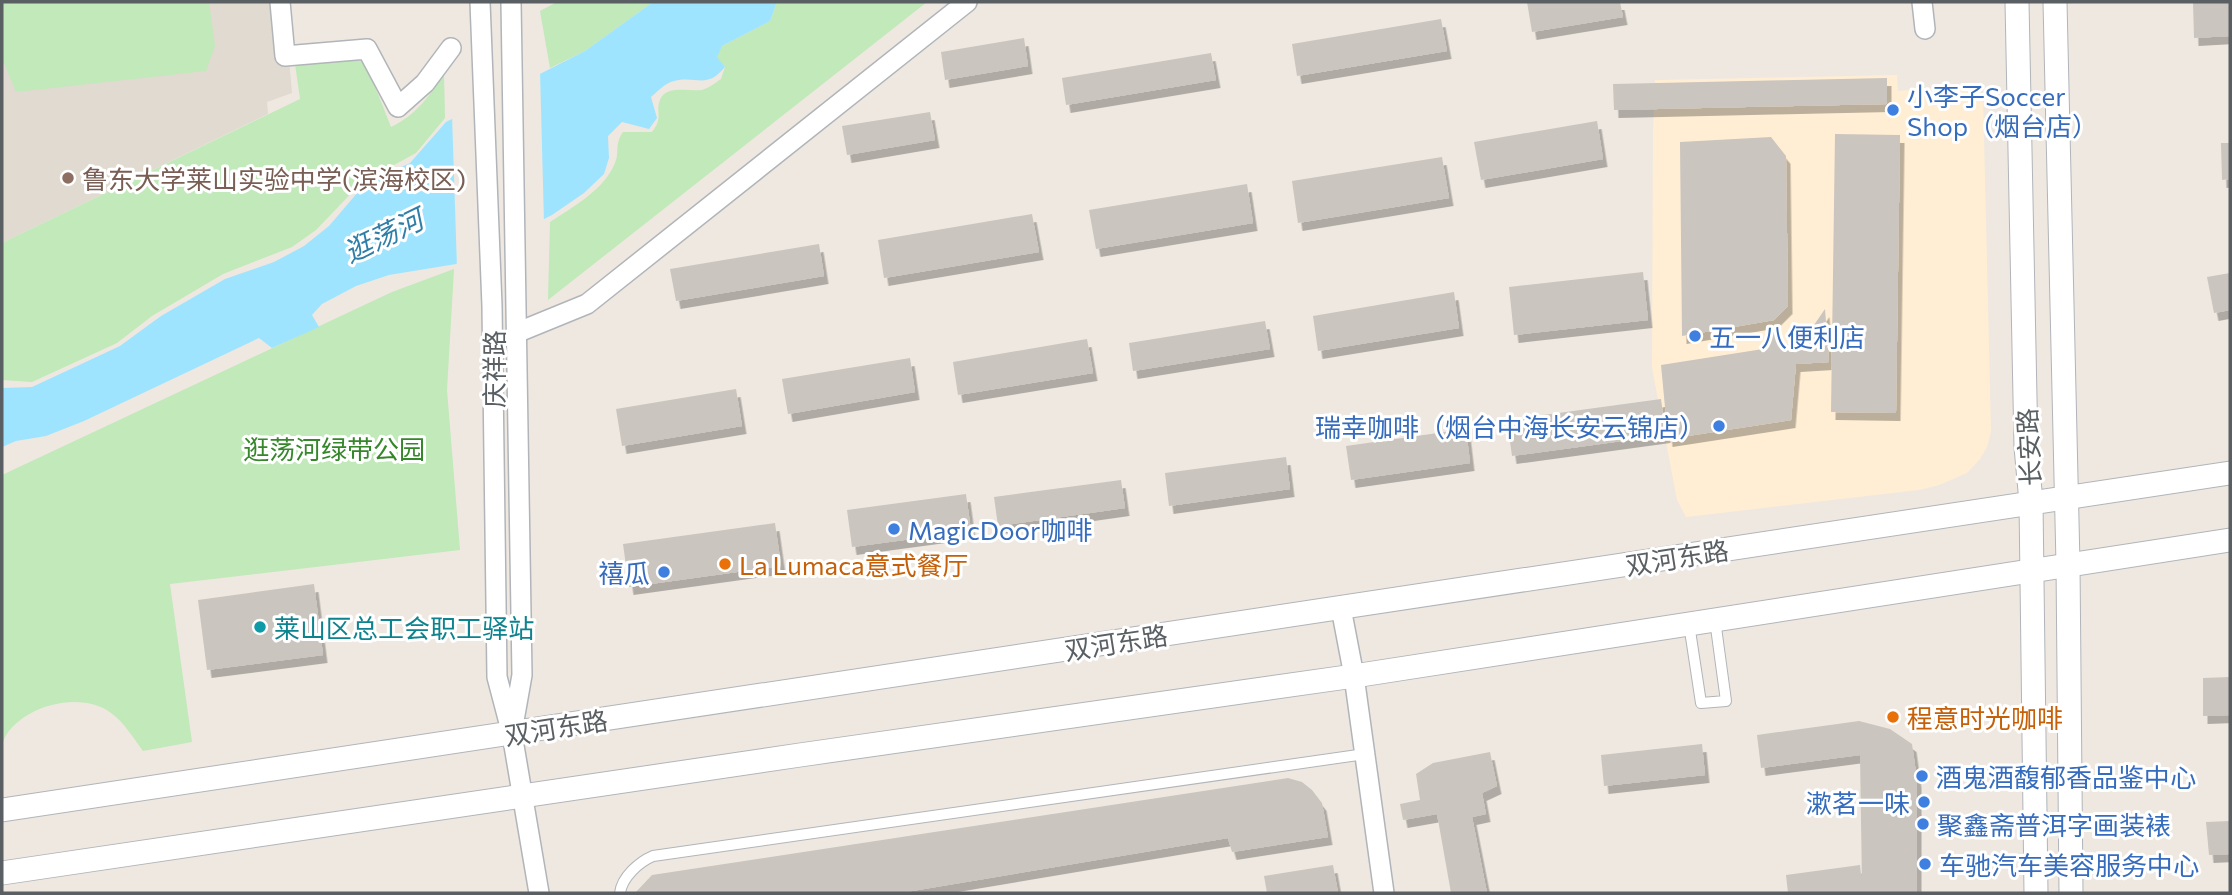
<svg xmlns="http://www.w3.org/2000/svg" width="2232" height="895" font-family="Commissioner,'Noto Sans SC',sans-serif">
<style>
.commercial{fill:#ffeed3}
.education{fill:#e0dad0}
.green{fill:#c1e9b9}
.water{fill:#9ee4ff}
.pier{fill:#eee8e0}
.building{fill:#cbc5bf;filter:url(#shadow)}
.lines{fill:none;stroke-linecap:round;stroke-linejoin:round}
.service-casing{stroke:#b1b5b9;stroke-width:12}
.minor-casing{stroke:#b1b5b9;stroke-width:22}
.tertiary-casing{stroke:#b1b5b9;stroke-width:25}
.service{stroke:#fff;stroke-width:10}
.minor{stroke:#fff;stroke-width:19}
.tertiary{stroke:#fff;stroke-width:23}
.shop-dot{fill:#3f7fe0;stroke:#fff;stroke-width:2.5}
.education-dot{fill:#8d6e63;stroke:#fff;stroke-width:2.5}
.food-dot{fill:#e8710a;stroke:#fff;stroke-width:2.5}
.culture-dot{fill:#0f9aa8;stroke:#fff;stroke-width:2.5}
.labels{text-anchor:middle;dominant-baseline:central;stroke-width:6;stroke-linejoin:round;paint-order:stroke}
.shop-label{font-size:26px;fill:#366cbe;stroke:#fff;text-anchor:start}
.education-label{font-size:26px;fill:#785e54;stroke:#fff;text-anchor:start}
.street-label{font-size:26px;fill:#595f63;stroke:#fff}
.park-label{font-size:26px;fill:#36872c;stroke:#fff}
.food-label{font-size:26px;fill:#c56008;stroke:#fff;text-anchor:start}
.culture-label{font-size:26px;fill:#0d838f;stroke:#fff;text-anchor:start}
.water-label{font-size:28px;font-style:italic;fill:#2e7ea8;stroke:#fff}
</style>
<defs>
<filter id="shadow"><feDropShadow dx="4.5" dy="8" stdDeviation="0" flood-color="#0004"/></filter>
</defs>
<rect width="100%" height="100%" fill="#eee8e0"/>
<polygon class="commercial" points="1897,75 1898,91 1974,85 1983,96 1991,431 1987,447 1980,459 1967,473 1939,485 1919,490 1686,517 1677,500 1652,368 1653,131 1655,80"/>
<polygon class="education" points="2,2 284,2 292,93 267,102 268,114 2,243"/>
<g class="green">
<polygon points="2,2 209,2 215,46 206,71 16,92 2,58"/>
<polygon points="557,2 653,2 585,51 550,68 540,11"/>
<path d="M 777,2 L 927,2 L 548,300 L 550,222 C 573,207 604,190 615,163 C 620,152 614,145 623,132 L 652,132 C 664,117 655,112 660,100 C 666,84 689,92 702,90 C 709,88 715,83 721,79 L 725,67 L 716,57 L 722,46 L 770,21 Z"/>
<path d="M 342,57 L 364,62 L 367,66 L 391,127 C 416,115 429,97 444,73 L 445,118 L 416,153 L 361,183 L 316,230 L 292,247 L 223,274 L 152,316 L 117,343 L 32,382 L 2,380 L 2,243 L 300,99 L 295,64 Z"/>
<path d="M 454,269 L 447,390 L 460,550 L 170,584 L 192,742 L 143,751 C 134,739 124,722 111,713 C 80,689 15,707 2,744 L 2,475 L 392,292 Z"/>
</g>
<path class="water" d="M 653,2 L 777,2 L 770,21 L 722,46 L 717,57 L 725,67 C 706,90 697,75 674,81 C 665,83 657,92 651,97 L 657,118 L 649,129 L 622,122 L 608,136 L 609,158 L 604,174 L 584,193 L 552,215 L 456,264 L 389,275 L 356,286 L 322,304 L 312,315 L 319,327 L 272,348 L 259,338 L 84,421 L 46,436 L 16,441 L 2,447 L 2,388 L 32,387 L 120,346 L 161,316 L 225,279 L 274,262 L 304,246 L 329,226 L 364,185 L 410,163 L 446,122 L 585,51 Z"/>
<polygon class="pier" points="540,70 544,223 457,268 452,115"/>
<g class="building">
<polygon points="1527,2 1620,2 1623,17 1532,32"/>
<polygon points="2193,2 2230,2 2230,36 2194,38"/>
<polygon points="1441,19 1447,51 1297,76 1292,44"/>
<polygon points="1024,38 1028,66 945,80 941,52"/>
<polygon points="1211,53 1216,80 1066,105 1062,78"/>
<polygon points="1887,78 1887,104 1614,110 1613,84"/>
<polygon points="930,112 935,140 847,155 842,126"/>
<polygon points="1597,121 1603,159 1481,180 1474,142"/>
<polygon points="1835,134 1900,135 1896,413 1831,412"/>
<polygon points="1771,137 1786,156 1788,306 1774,320 1682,336 1680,142"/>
<polygon points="2221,143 2230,143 2230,179 2222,180"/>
<polygon points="1442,157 1449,198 1298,223 1292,181"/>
<polygon points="1247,184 1253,223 1096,249 1089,210"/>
<polygon points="1032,214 1039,252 884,278 878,240"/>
<polygon points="819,244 824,276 676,301 670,269"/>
<polygon points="1643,272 1648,320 1514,335 1509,287"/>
<polygon points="2230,273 2230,310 2214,313 2207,277"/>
<polygon points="1454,292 1459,328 1318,351 1313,316"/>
<polygon points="1825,309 1829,362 1796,364 1791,420 1668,439 1661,365 1763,349 1769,344 1766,328 1775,326 1781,347 1805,338"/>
<polygon points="1265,321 1270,349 1133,371 1129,343"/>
<polygon points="1087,339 1093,373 958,395 953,362"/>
<polygon points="910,358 915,392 788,414 782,379"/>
<polygon points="736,389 742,426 622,446 616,409"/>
<polygon points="1661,399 1666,435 1512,456 1507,420"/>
<polygon points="1466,429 1470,463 1351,480 1346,446"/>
<polygon points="1286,457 1290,489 1169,506 1165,473"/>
<polygon points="1121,480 1125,508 998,526 994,497"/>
<polygon points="966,494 971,531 852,547 847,510"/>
<polygon points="775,523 781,566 629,587 623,544"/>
<polygon points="314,584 323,655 207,670 198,600"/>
<polygon points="2230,677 2230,715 2203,716 2203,678"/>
<polygon points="1859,721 1890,729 1912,744 1917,780 1917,893 1788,893 1786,875 1860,865 1862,885 1860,755 1761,768 1757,735"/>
<polygon points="1702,744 1705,775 1604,786 1601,755"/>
<polygon points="1490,752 1497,786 1482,793 1486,814 1472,817 1487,893 1451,893 1437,814 1403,820 1400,804 1420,800 1416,774 1433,763"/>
<polygon points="1288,778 1302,782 1312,790 1322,803 1328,837 1232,852 1228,838 900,893 635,893 652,875"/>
<polygon points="2230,821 2230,854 2209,855 2206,822"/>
<polygon points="1333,865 1338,893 1267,893 1264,876"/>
</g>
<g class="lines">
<g class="service-casing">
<g id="service">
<polyline points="1689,624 1701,703 1726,701 1715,620"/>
<path d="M 620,893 C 622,877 639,862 653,856 L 1365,754"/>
</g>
</g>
<g class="minor-casing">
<g id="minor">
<polyline points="280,2 285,56 367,49 398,107 425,83 451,48"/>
<polyline points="480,2 492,306 497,677 512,734 539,893"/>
<polyline points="511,2 522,675 513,726"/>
<polyline points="1922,2 1925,29"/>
<polyline points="516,333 587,304 967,2"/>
<polyline points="1341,608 1354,676 1384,893"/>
</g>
</g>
<g class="tertiary-casing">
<g id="tertiary">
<polyline points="2017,2 2026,447 2031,502 2036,893"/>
<polyline points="2055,2 2068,564 2071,893"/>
<polyline points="2,810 2230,473"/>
<polyline points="2,873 800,755 1354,676 2230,540"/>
</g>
</g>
<use href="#service" class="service"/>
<use href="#minor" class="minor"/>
<use href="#tertiary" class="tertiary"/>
</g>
<g class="shop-dot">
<circle cx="1893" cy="110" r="7"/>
<circle cx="1695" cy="336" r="7"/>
<circle cx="1719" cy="426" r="7"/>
<circle cx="894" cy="529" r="7"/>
<circle cx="664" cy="572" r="7"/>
<circle cx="1922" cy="776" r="7"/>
<circle cx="1924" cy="802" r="7"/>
<circle cx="1923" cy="824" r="7"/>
<circle cx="1925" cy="864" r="7"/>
</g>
<circle class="education-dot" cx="68" cy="178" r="7"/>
<g class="food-dot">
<circle cx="725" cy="564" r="7"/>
<circle cx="1893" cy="717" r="7"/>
</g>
<circle class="culture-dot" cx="260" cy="627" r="7"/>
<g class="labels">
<g class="shop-label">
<text x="1907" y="95">小李子Soccer<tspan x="1907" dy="30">Shop（烟台店）</tspan></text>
<text x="1709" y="336">五一八便利店</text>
<text x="1705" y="426" text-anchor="end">瑞幸咖啡（烟台中海长安云锦店）</text>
<text x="908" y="529">MagicDoor咖啡</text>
<text x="650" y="572" text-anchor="end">禧瓜</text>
<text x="1936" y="776">酒鬼酒馥郁香品鉴中心</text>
<text x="1910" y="802" text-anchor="end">漱茗一味</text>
<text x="1937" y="824">聚鑫斋普洱字画装裱</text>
<text x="1939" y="864">车驰汽车美容服务中心</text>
</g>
<g class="education-label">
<text x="82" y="178">鲁东大学莱山实验中学(滨海校区)</text>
</g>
<g class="street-label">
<text transform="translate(493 369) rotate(-90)">庆祥路</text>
<text transform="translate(2028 447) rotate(-93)">长安路</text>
<text transform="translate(1677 557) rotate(-9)">双河东路</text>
<text transform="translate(1116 642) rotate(-9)">双河东路</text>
<text transform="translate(556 727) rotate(-9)">双河东路</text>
</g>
<g class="park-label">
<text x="334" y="448">逛荡河绿带公园</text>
</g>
<g class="food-label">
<text x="739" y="564">La Lumaca意式餐厅</text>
<text x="1907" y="717">程意时光咖啡</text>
</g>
<g class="culture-label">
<text x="274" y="627">莱山区总工会职工驿站</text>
</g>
<g class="water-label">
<text transform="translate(383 235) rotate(-26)">逛荡河</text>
</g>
</g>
<rect width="2232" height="895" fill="none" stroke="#595f63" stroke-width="7"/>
</svg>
